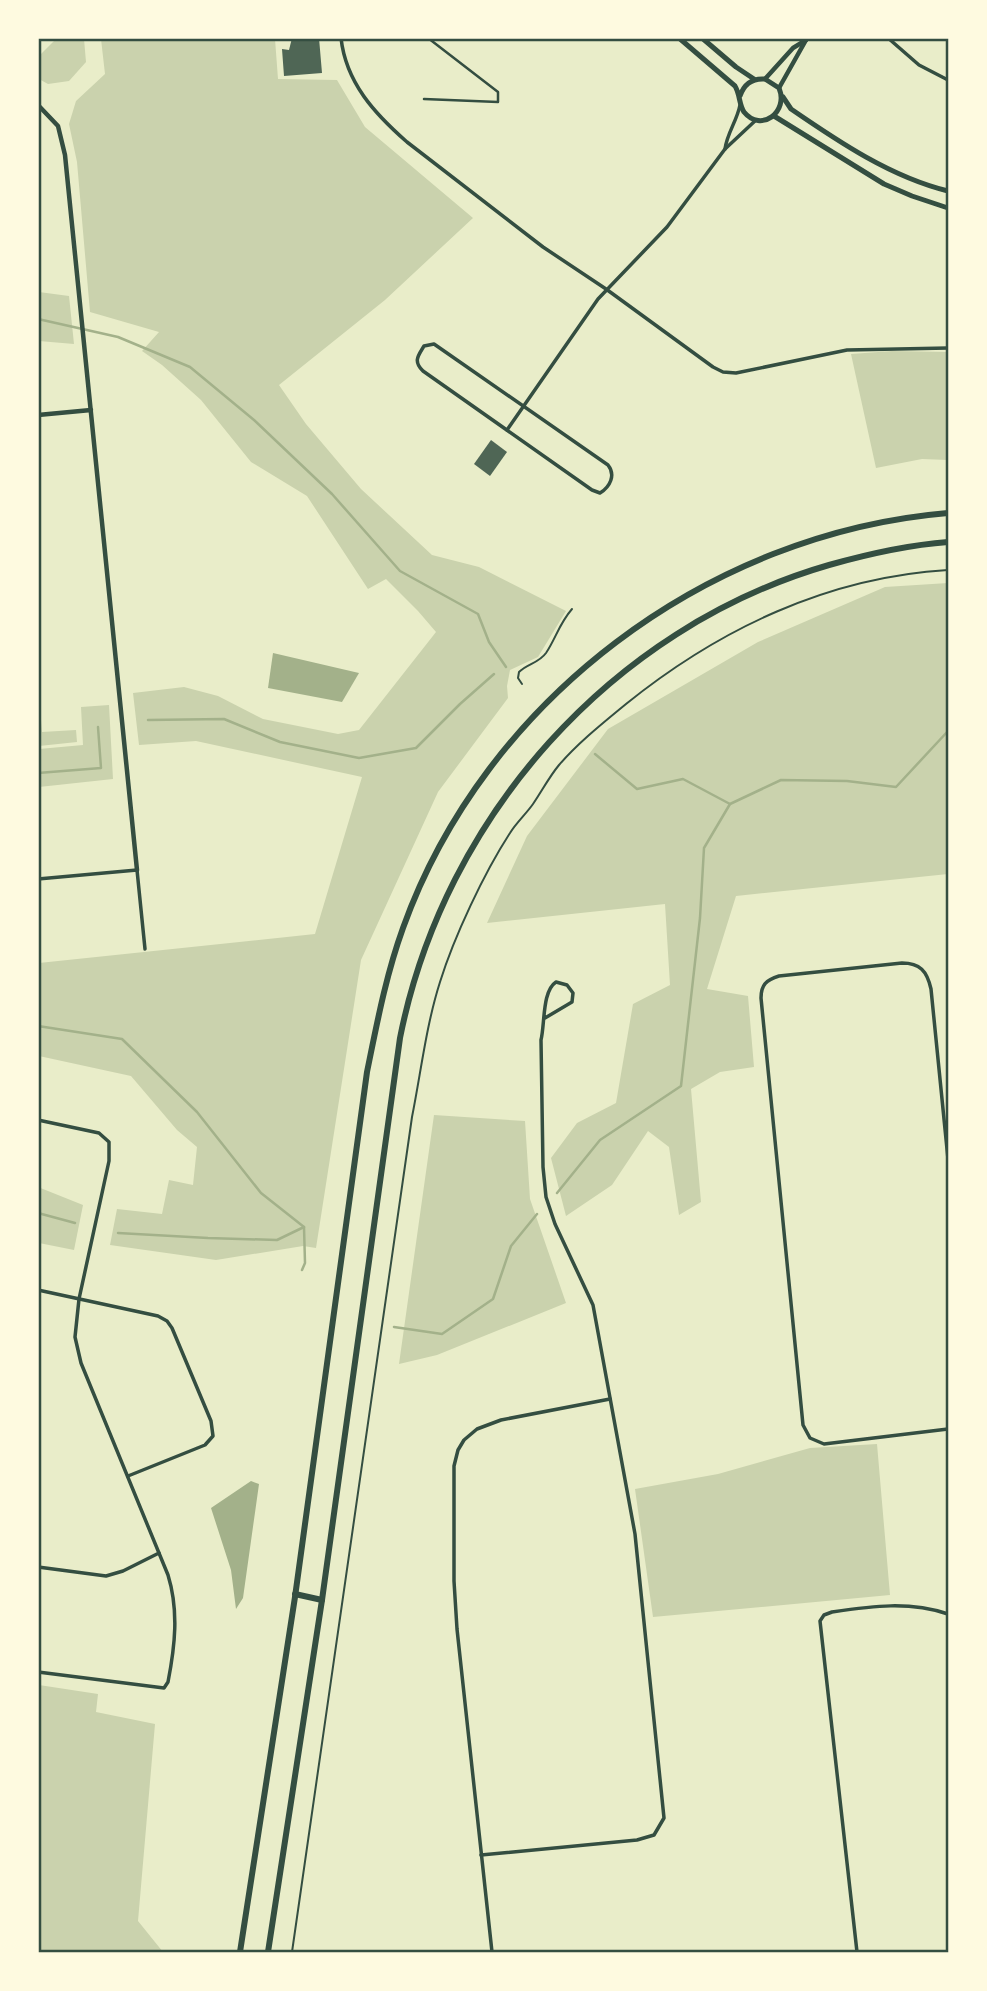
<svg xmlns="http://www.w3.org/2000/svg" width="987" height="1991" font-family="Lora,serif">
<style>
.green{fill:#cad2ad}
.water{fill:#a3b18a}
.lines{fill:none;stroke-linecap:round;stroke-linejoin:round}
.stream{stroke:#a3b18a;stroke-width:2.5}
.building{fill:#4f6655}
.path{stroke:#344e41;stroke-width:2}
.pedestrian{stroke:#344e41;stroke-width:2.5}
.minor{stroke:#344e41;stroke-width:3.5}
.tertiary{stroke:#344e41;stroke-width:4.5}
.secondary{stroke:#344e41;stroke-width:5}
.trunk{stroke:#344e41;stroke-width:6}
.neatline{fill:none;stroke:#344e41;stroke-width:2.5}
</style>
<rect width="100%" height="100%" fill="#e9edc9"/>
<g class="green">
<polygon points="56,39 84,39 86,62 69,81 48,84 39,79 39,56"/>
<polygon points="101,39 275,39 278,79 337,80 365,127 473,218 385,300 279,385 306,424 361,489 432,555 479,567 566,611 538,657 510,670 507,686 508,698 438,792 361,960 316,1248 303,1246 216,1260 110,1245 117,1209 162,1214 169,1180 193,1185 197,1147 177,1130 131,1076 39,1056 39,963 315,934 362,777 196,741 139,745 133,693 184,687 218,696 263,719 338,734 359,730 436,632 418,611 386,579 368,589 307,496 251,462 201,400 162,365 142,351 159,332 90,312 77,162 69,124 76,101 105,74"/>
<polygon points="39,292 69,296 74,344 39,341"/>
<polygon points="892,351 948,352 948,408 947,408 948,460 922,459 876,468 851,354"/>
<polygon points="948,583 948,874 736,896 707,989 748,996 754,1067 720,1072 691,1089 701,1202 679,1215 669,1147 648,1131 612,1185 566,1216 551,1158 577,1123 616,1103 633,1004 670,985 665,904 487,923 527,836 608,729 758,642 885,587"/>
<polygon points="39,695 42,732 76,730 77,742 39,746"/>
<polygon points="109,705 113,779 39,787 39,749 83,745 81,707"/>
<polygon points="434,1115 525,1121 530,1199 566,1303 437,1355 399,1364"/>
<polygon points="38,1187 83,1205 74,1250 39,1243"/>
<polygon points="877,1444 890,1595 653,1617 635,1489 718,1474 810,1448"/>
<polygon points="39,1685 98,1694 96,1712 155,1724 138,1921 163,1952 39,1952"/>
</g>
<g class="water">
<polygon points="273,653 359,673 342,702 268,688"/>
<polygon points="251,1481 259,1484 243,1598 236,1609 231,1570 211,1508"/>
</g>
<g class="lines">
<g class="stream">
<polyline points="38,319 118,337 190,367 254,420 332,494 400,571 478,614 489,642 506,667"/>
<polyline points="148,720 224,719 280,742 359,758 416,748 460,704 494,674"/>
<polyline points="595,754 637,789 683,779 730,804 781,780 847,781 896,787 948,731"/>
<polyline points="38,773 101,768 98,727"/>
<polyline points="38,1026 122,1039 197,1112 261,1193 304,1227 305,1263 302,1270"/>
<polyline points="557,1193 600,1140 681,1086 700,918 704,848 730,804"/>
<polyline points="38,1213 75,1223"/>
<polyline points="118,1233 208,1238 277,1240 304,1227"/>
<polyline points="394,1327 442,1334 493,1299 511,1246 537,1214"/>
</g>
</g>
<g class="building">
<polygon points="292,38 319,38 322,73 284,76 282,49 289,50"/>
<polygon points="491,440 507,452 490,476 474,464"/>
</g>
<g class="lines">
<g class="path">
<path d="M 522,684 L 518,678 L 519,672 C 527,664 539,663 546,653 C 556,638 559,624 572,609"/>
<path d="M 292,1952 L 412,1117 C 421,1072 426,1026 440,982 C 454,937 484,873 510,833 C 516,823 526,814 533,804 C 542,791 549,777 559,765 C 579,742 603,723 626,704 C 719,629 828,577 948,570"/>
</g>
<polyline class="pedestrian" points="424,99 498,102 498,92 428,38"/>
<g class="minor">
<path d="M 341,38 C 346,83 375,114 407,142 L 543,247 L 606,289 L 713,367 L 723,372 L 736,373 L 847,350 L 948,348"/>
<polyline points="888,38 919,65 948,80"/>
<path d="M 725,149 C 727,133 737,121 740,105"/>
<path d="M 434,344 L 608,465 C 616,475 610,487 600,493 L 592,490 L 423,371 C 413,361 418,356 424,346 Z"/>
<polyline points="507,430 598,299 667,227 725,149 756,120"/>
<polyline points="38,879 137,870 145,949"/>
<path d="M 38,1120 L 99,1133 L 109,1142 L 109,1161 L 79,1299 L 75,1337 L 81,1363 L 168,1575 C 179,1611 175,1646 168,1682 L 164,1688 L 38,1672"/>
<path d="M 948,1159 L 931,989 C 927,971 920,963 902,963 L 779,976 C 766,980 761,985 761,998 L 803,1425 L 810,1438 L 824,1444 L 948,1429"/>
<polyline points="38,1290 158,1316 167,1321 172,1328 211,1421 213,1436 205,1445 128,1476"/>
<polyline points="38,1567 106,1576 123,1571 159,1553"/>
<path d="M 481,1855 L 637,1840 L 654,1835 L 664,1818 L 635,1534 L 593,1305 L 555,1224 L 546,1197 L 543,1167 L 541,1040 C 545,1024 542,991 556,982 L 567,985 L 573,993 L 572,1002 L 545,1018"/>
<polyline points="492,1952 457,1629 454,1581 454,1466 458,1450 464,1440 477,1429 501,1420 610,1399"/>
<path d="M 857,1952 L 820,1621 L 824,1615 L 832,1612 C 873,1606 909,1601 948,1614"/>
</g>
<g class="tertiary">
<polyline points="765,79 793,48 806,40"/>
<polyline points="779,88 806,40"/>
<polyline points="38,105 58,126 65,155 137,870"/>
<polyline points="38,415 91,410"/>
</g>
<g class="secondary">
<path d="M 679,38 L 735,86 C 740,94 739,105 744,112 C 761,133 789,112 779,88 L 765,79 C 752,78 744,84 740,96"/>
<polyline points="702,38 736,67 754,79"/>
<path d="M 783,97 L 791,109 C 839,142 891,177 948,191"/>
<polyline points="774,116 884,184 912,196 948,208"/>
</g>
<g class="trunk">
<polyline points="295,1594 322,1600"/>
<path d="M 240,1952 L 295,1597 L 367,1072 C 377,1023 386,975 403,928 C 485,699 708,533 948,513"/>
<path d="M 268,1952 L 322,1600 L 400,1038 C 444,817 611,628 829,565 C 868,554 908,545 948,542"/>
</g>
</g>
<rect width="987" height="1991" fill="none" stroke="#fefae0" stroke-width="80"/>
<rect x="40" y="40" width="907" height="1911" class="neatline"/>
</svg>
